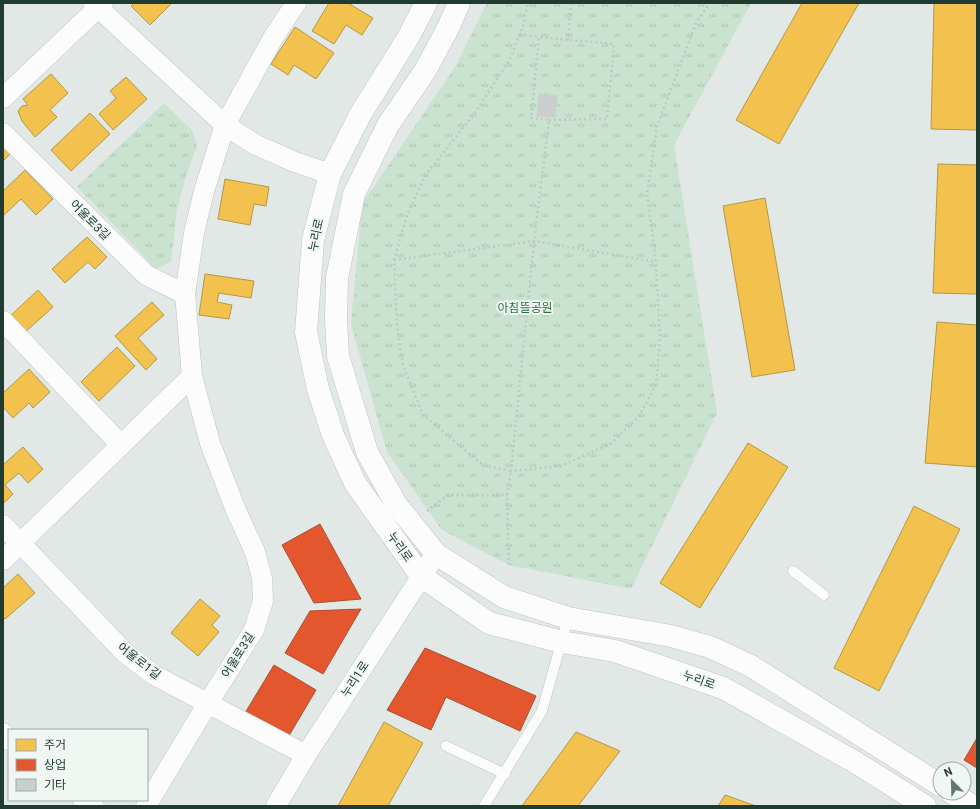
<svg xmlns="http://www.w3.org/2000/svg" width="980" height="809" font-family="Roboto,'Noto Sans KR',sans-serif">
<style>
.grass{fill:url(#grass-tufts)}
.homes{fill:#f2c14e;stroke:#b39946}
.shops{fill:#e4572e;stroke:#a94f2f}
.building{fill:#cacfcd;stroke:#cbd1ce}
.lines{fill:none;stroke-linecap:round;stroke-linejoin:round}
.service-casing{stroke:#bfc5c2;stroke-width:11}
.minor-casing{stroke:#bfc5c2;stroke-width:21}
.tertiary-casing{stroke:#bfc5c2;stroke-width:23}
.path{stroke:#bfc8c5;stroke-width:2.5;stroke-dasharray:2 3;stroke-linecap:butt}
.service{stroke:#fbfcfb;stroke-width:10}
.minor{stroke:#fbfcfb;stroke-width:20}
.tertiary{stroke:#fbfcfb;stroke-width:22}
.labels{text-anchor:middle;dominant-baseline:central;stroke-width:4;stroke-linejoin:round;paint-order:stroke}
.street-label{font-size:12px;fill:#203b32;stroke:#f0f7f3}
.park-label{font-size:12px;fill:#297341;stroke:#f0f7f3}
</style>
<defs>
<pattern id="grass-tufts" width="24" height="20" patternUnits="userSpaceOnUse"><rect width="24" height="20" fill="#cae2d0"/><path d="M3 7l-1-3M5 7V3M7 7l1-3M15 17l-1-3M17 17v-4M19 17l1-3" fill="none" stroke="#adc3b3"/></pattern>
</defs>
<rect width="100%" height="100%" fill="#e2e8e5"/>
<g class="grass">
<polygon points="487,3 751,3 674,145 717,413 631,589 509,565 442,530 387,452 351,324 362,204 455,67"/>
<polygon points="164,103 192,130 197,146 186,176 177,210 171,262 156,269 77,187"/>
</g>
<g class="homes">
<polygon points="134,3 172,3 150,25 131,6"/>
<polygon points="329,3 348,3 373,18 362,35 346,25 334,44 312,31"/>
<polygon points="802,3 859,3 779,144 736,120"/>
<polygon points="934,3 977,3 977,130 931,129"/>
<polygon points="295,27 334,53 316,79 294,65 288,75 271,64"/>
<polygon points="51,74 68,93 50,110 57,117 35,137 22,121 18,111 22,106 28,105 23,99"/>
<polygon points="126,77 147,99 113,130 99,114 116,98 110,91"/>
<polygon points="90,113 110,134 71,171 51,150"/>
<polygon points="3,145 11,153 3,161"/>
<polygon points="938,164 977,165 977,294 933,293"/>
<polygon points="25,170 53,199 36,215 21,199 3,216 3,191"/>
<polygon points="225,179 269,187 266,206 254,204 250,225 218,219"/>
<polygon points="765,198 795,370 752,377 723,206"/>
<polygon points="87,237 107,257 95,269 88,262 65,283 52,269"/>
<polygon points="205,274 254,281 251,298 219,293 217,302 232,305 229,319 199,315"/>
<polygon points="38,290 53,307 23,334 8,318"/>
<polygon points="152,302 164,315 138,338 157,359 146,370 115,336"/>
<polygon points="937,322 977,325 977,467 925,463"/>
<polygon points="117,347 135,366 99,401 81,382"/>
<polygon points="29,369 50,392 33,408 29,403 13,418 3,407 3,393"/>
<polygon points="748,443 788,467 700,608 660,583"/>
<polygon points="23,447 43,469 28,483 19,473 5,485 13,494 3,504 3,465"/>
<polygon points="914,506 960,529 879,691 834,668"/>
<polygon points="18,574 35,593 5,619 3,617 3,588"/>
<polygon points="200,599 220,616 212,625 219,632 198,656 171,633"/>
<polygon points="384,722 423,743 388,806 338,806"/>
<polygon points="576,732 620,751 578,806 522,806"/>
<polygon points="725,795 756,806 718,806"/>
</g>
<g class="shops">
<polygon points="320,524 361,599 314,603 282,545"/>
<polygon points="361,609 323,674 285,653 310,611"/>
<polygon points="425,648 536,696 520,731 446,697 431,730 387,710"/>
<polygon points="274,665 316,690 287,739 245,713"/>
<polygon points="977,738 977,768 964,760"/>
</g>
<polygon class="building" points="539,94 557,96 555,117 537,116"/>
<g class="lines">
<g class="service-casing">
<g id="service">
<polyline points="793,571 824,595"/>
<polyline points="446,746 505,774"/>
<polyline points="484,806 542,711 568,618"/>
</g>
</g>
<g class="minor-casing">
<g id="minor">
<polyline points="93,3 225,125 256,145 295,162 330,174"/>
<polyline points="3,98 103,3"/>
<polyline points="3,133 146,275 185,294"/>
<polyline points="3,321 121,445"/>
<polyline points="3,525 125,653 154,675 306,755"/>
<polyline points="3,560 192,376"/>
<polyline points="3,733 9,740"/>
<polyline points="83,800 94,806"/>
<polyline points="146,806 208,703 254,630 263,601 262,578 255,552 235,508 210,443 192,376 185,294 194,233 204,191 225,125 273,38 296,3"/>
<polyline points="276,806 306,755 436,554"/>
</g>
</g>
<g class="tertiary-casing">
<g id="tertiary">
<polyline points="426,3 409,36 360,115 330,174 313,240 306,332 318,389 333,435 355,483 421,576 489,623 562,642 615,651 723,688 855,762 925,806"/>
<polyline points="459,3 448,28 425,71 388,125 354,194 337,278 336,319 338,356 367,452 396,504 436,554 504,597 568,618 671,636 710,647 751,666 940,785"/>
<polyline points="952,793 973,806"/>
</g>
</g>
<g class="path">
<polyline points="520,34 539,37"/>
<polyline points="568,40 571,3"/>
<polyline points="549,120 607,119 614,44 539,37 531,118 549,120 534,241 511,471 561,466 610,444 639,417 656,384 660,340 656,262 647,194 657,126 696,23 710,3"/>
<polyline points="394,260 534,241 656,262"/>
<polyline points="427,511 448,495 507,495"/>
<polyline points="509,565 507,495 511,471 483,465 423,415 403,365 397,326 394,260 407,215 425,176 474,114 510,59 523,26 528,3"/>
</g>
<use href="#service" class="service"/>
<use href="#minor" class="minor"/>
<use href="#tertiary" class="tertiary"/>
</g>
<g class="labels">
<g class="street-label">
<text transform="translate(90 220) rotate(45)">어울로3길</text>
<text transform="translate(316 235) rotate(-78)">누리로</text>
<text transform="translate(400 547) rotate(54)">누리로</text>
<text transform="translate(238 655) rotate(-58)">어울로3길</text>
<text transform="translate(139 661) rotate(38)">어울로1길</text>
<text transform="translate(355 679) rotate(-57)">누리1로</text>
<text transform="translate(699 680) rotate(19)">누리로</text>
</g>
<g class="park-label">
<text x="525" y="308">아침뜰공원</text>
</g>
</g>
<rect width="980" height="809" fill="none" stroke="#203b32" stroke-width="8"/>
<rect x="8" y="729" width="140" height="72" fill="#f0f7f3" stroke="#9daca6"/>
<rect x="16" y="739" width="20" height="12" fill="#f2c14e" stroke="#9daca6"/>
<text x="44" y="749" font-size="12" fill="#203b32">주거</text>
<rect x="16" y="759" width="20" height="12" fill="#e4572e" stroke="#9daca6"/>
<text x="44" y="769" font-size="12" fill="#203b32">상업</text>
<rect x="16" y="779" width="20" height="12" fill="#cacfcd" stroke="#9daca6"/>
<text x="44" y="789" font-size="12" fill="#203b32">기타</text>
<g transform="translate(952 781) rotate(337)"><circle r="19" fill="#f0f7f3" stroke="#9daca6"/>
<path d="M0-3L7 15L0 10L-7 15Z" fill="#647871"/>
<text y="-6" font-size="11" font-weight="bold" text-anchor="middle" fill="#203b32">N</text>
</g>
</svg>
